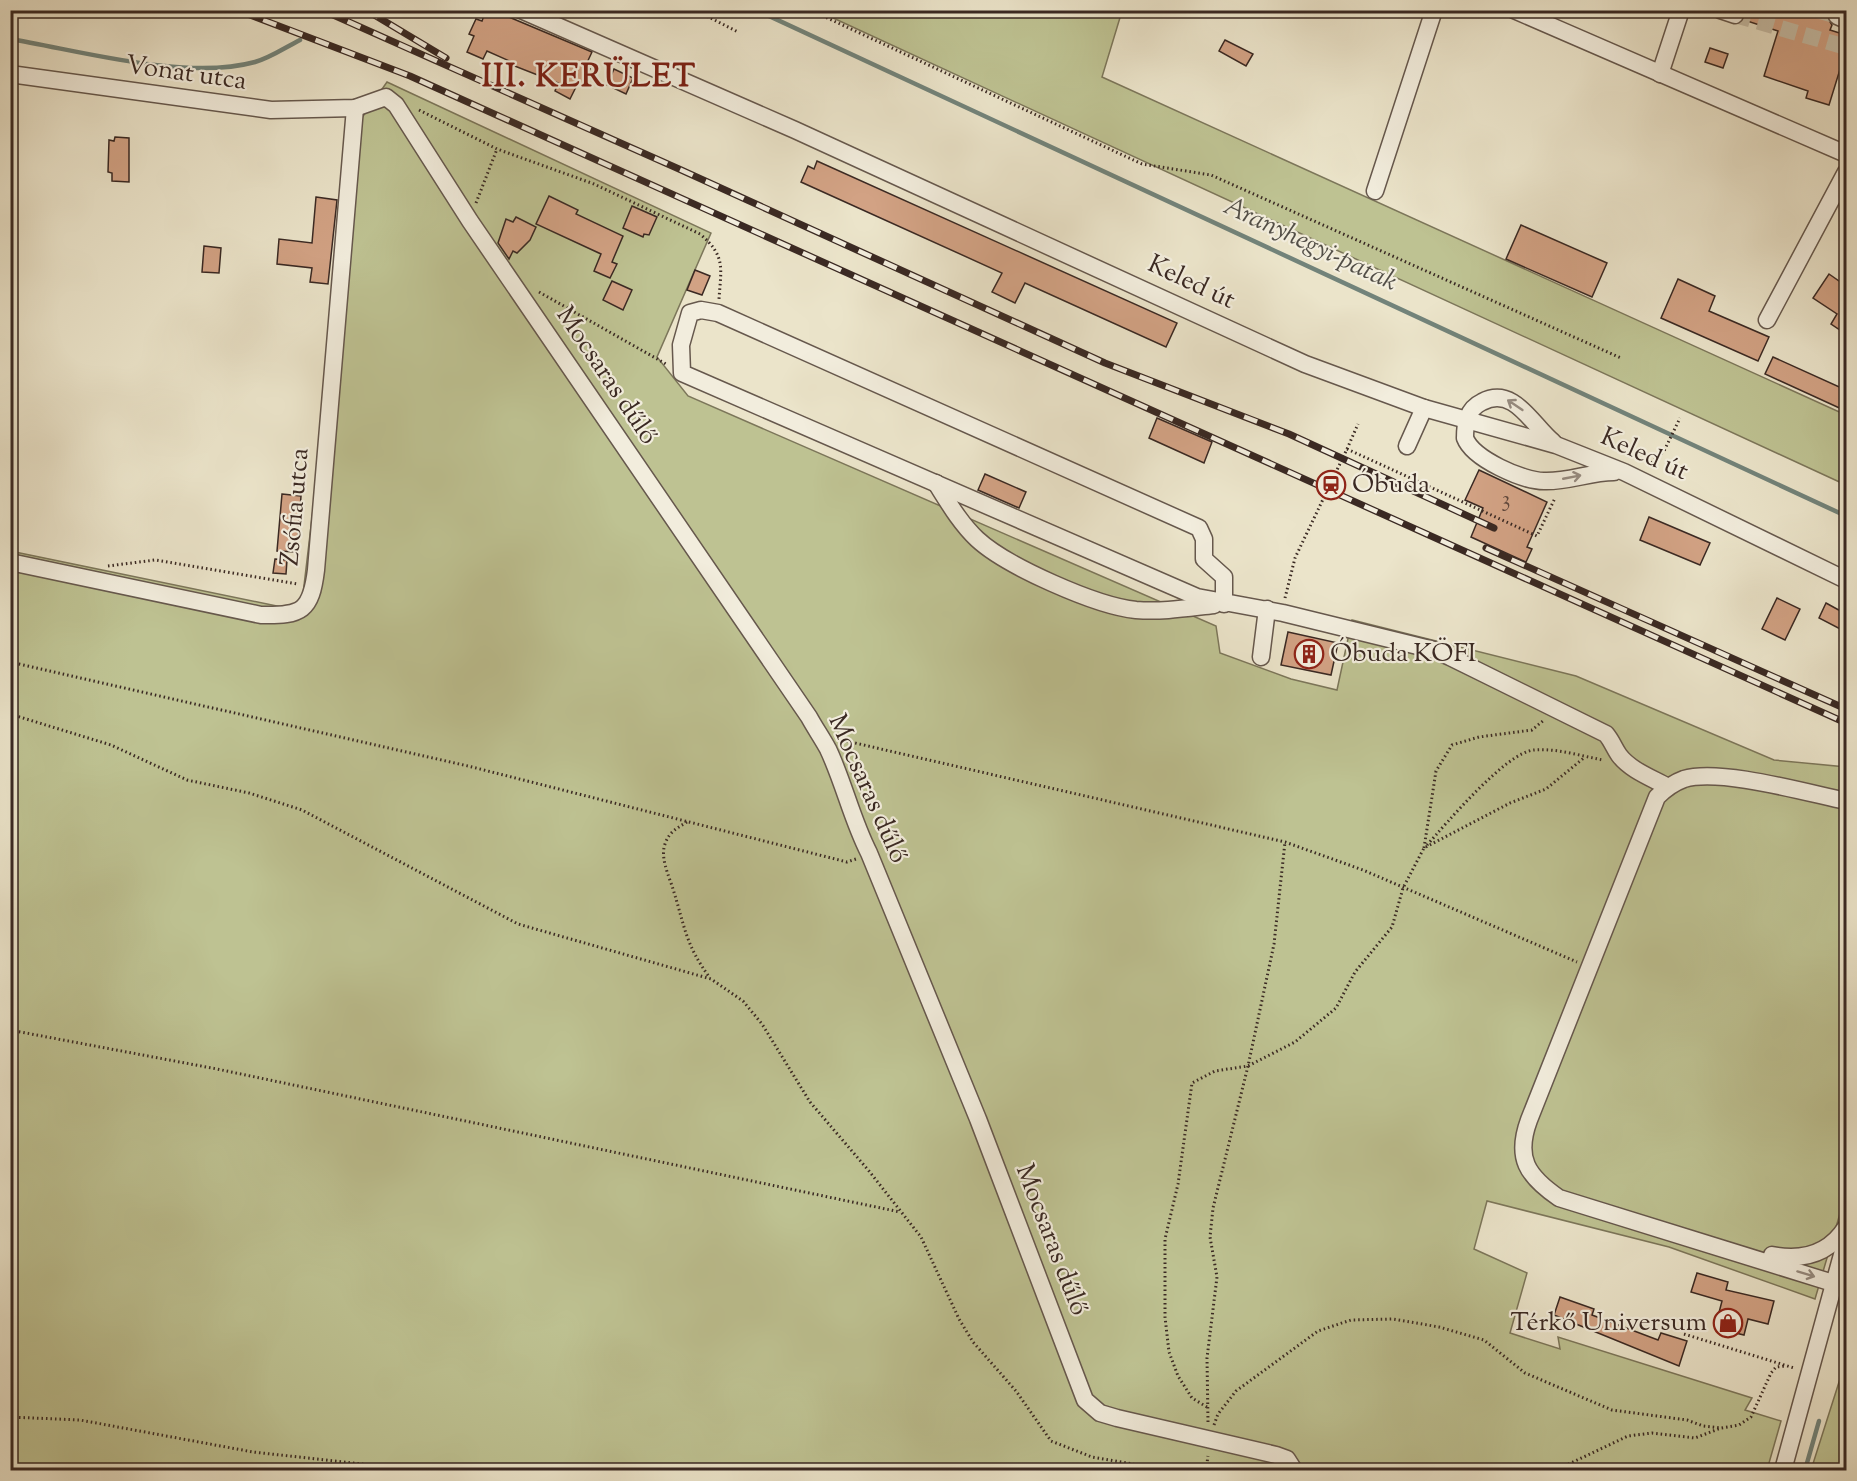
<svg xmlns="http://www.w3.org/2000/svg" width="1857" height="1481" font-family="'Sorts Mill Goudy',serif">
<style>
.green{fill:#bec292;stroke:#7c765a;stroke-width:1.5}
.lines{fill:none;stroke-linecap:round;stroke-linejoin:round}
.stream{stroke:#72837a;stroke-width:4.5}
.building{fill:#d2a284;stroke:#3a2923;stroke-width:1.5}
.minor-tunnel{stroke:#c8bfa9;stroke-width:16;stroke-dasharray:16 8;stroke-linecap:butt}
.minor-casing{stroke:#66584d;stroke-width:19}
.path{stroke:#3a2923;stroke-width:3;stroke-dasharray:1.5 3;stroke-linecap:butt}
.minor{stroke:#f2eddd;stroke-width:16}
.rail-casing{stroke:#3a2923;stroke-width:7}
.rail{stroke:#f2eddd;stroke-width:4.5;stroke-dasharray:14;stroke-linecap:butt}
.oneway{stroke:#968b80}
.labels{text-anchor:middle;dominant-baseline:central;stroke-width:4.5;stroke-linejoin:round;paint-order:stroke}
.number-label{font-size:22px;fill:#60473b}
.street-label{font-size:26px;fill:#3a2923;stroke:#f2eddd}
.poi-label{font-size:26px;fill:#3a2923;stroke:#f2eddd;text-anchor:start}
.water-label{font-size:27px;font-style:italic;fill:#524e47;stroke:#f2eddd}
.district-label{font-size:32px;font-weight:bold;letter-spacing:1.5px;fill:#7a1f14;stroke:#f2eddd}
</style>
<rect width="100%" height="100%" fill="#ebe4ca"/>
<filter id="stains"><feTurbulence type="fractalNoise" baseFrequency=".00333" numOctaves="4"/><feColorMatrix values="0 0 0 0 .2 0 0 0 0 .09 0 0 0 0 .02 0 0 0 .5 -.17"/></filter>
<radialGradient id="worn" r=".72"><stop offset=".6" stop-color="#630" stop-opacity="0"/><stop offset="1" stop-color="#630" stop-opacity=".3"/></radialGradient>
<g class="green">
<polygon points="818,11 1122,11 1102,77 1846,415 1846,485"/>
<polygon points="387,82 711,233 657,357 688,396 1216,626 1220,653 1291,679 1337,690 1352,620 1576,676 1774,760 1846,767 1846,1193 1815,1299 1669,1247 1487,1201 1474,1249 1527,1273 1510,1333 1560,1349 1558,1337 1752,1398 1745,1410 1781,1421 1767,1470 11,1470 10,551 301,611 339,289 354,129"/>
<polygon points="1840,1379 1846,1381 1846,1470 1811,1470"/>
</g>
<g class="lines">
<g class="stream">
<polyline points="756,10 1846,516"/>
<path d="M 10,39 C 82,51 186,81 255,62 C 270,58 286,47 300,40"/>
<polyline points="1805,1470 1819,1421"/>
</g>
</g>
<g class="building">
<polygon points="486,10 505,10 504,15 592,52 585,67 590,69 582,85 578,83 570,99 555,91 558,83 512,65 514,63 487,51 483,59 467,52 474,36 469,34 476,19 482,21"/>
<polygon points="1744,10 1828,10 1827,17 1832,25 1830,30 1846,35 1846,50 1829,105 1806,98 1808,91 1764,76 1778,31 1744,20"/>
<polygon points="1225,40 1253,54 1246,66 1219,51"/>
<polygon points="1710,48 1728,54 1723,68 1705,62"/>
<polygon points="614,69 633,78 626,94 607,85"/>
<polygon points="115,137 129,138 129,182 112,181 112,173 108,172 109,140 114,141"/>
<polygon points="817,161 1177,323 1166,347 1025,283 1015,303 992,292 1002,273 801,182 808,166 814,169"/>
<polygon points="549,196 578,210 576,214 623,236 612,262 617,264 610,278 594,271 601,254 536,224"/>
<polygon points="316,197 337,200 328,284 310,282 312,268 277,264 279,239 312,243"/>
<polygon points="632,206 657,217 649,235 644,234 643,237 623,228"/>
<polygon points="516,217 536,227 530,240 517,253 513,251 509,259 498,243 506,219 513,222"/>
<polygon points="1521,225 1607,263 1592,297 1506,259"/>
<polygon points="204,246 221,248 219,273 202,272"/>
<polygon points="695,270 710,276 702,295 687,290"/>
<polygon points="1829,274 1846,286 1846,334 1831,324 1837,314 1813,298"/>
<polygon points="1678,279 1715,296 1709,311 1769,337 1758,361 1661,318"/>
<polygon points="612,281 632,290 623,310 603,300"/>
<polygon points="1773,357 1846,390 1846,411 1765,374"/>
<polygon points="1157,418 1212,442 1204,463 1149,438"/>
<polygon points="1479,470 1547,502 1527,547 1532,549 1526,562 1471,537 1483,508 1465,500"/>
<polygon points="985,474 1026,492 1019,508 978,490"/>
<polygon points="282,494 301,496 297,552 277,551"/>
<polygon points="1649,517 1710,543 1700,565 1640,540"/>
<polygon points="275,559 287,560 286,574 273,573"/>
<polygon points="1777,598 1800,609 1785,640 1762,629"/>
<polygon points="1826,603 1846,614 1846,632 1819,618"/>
<polygon points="1288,632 1338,643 1331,675 1281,665"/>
<polygon points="1697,1273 1728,1282 1726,1290 1774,1301 1768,1324 1748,1319 1744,1335 1715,1328 1722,1301 1691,1292"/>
<polygon points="1560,1297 1594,1309 1592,1315 1658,1340 1661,1333 1687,1341 1679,1366 1554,1315"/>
</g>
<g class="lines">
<g class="minor-tunnel">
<polyline points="1817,10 1837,16"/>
<polyline points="1735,15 1846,47"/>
</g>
<g class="minor-casing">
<g id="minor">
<polyline points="521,10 795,130 1305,364 1424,408 1556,445 1624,472 1846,580"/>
<polyline points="1514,10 1846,154"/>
<polyline points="1720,10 1735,15"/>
<polyline points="1837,16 1846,20"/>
<path d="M 10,74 L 271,110 L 355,108 L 386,97 L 396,105 L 470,221 L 809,717 C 815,728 822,738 828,749 C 844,783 852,820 869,853 L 978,1119 L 1085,1400 L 1100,1413 L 1117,1418 L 1276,1455 L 1287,1459 L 1294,1470"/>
<polyline points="1660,74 1681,10"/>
<polyline points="1375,191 1434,10"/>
<polyline points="1767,320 1846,172"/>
<path d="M 1553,442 C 1532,425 1514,385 1482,402 C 1467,409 1465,424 1465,438 C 1473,459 1523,481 1544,481 C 1568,482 1590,472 1614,472"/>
<polyline points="1407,446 1424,408"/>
<path d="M 936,483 C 948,502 960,523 977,539 C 1006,566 1096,606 1136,610 C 1163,612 1187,608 1214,605"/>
<path d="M 10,562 L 261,615 C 302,616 311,611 316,570 L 355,108"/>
<path d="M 1224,604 L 1224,577 L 1204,559 L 1204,539 L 1199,528 L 718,313 L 701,310 L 690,313 L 681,345 L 682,373 L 1197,597 L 1283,613 L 1434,650 L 1450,657 L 1606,734 C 1612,741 1614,748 1619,755 C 1630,770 1652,778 1668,787"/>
<polyline points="1261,657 1267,609"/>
<path d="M 1846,801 C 1807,793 1720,768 1684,779 C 1673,783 1665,789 1657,797 L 1529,1120 C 1515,1158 1527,1176 1559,1198 L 1833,1283 L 1846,1281"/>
<path d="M 1772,1255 C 1803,1261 1829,1254 1846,1227"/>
<polyline points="1783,1470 1846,1240"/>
</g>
</g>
<g class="path">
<polyline points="695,10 738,32"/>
<polyline points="810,10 1142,164 1211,175 1621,358"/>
<path d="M 419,110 L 497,149 L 594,184 L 700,234 C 726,256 721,268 719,299"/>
<polyline points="476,203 497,149"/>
<polyline points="539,292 666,364"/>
<polyline points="1347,449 1358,424"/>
<polyline points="1648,466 1664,451 1680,418"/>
<polyline points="108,566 155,560 297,584"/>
<polyline points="1285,598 1295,558 1347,449 1537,536 1555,498"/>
<polyline points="10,662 468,766 847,862 856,859"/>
<polyline points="10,714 111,745 187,780 249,793 302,810 518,924 711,979 743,1001 762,1024 810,1102 869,1171 921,1237 959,1319 973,1342 1016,1391 1051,1441 1092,1457 1167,1470"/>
<polyline points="842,740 1285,842 1363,870 1577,962"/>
<path d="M 687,822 C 677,828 669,832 665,844 C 660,858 669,876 673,889 C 685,927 685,944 710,978"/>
<path d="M 1427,845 C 1446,824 1506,752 1534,750 C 1557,748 1581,756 1603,760"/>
<polyline points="1424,848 1436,771 1452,745 1479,737 1532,730 1544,720"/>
<polyline points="10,1030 217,1069 900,1212"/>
<polyline points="1684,1334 1794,1368"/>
<polyline points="1207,1407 1192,1398 1178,1376 1169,1352 1165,1317 1165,1239 1178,1184 1192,1083 1215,1071 1248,1066 1295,1042 1336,1008 1355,972 1392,927 1403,888 1424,848 1510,803 1546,789 1585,757"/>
<polyline points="10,1417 80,1420 253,1452 416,1470"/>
<polyline points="1208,1422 1207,1358 1217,1277 1210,1237 1213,1208 1248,1066 1274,944 1285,842"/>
<polyline points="1214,1425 1218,1414 1236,1391 1318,1331 1351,1320 1393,1319 1439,1327 1484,1340 1525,1373 1612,1410 1687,1420 1703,1426 1721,1428 1739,1425 1751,1417 1771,1373 1776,1367 1785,1366"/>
<polyline points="1206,1470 1208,1456"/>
<polyline points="1556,1470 1628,1436 1652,1433 1695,1438 1721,1428"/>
</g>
<use href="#minor" class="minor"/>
<g class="rail-casing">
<g id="rail">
<polyline points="237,10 410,76 1846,723"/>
<polyline points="322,10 679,169 1105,363 1289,434 1494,528"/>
<polyline points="366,10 446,58"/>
<polyline points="1486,548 1846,709"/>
</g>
</g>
<use href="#rail" class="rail"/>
</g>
<defs><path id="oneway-shaft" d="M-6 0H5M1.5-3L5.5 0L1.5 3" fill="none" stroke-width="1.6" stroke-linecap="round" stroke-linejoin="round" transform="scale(1.5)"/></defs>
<g class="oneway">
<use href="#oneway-shaft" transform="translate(1515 405) rotate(-146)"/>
<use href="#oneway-shaft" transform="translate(1572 477) rotate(-11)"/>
<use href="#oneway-shaft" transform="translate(1806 1274) rotate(17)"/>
</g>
<defs>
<g id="station-ring" transform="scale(1.5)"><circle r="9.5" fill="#f2eddd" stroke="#8f2418" stroke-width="1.5"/><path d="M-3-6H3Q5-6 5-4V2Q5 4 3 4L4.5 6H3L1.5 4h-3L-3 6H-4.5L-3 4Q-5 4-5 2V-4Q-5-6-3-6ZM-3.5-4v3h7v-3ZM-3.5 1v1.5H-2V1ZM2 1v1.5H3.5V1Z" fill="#8f2418"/></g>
<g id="building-ring" transform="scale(1.5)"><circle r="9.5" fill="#f2eddd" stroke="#8f2418" stroke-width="1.5"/><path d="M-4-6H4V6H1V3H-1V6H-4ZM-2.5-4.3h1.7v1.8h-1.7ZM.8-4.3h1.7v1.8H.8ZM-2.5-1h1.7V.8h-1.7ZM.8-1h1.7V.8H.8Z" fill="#8f2418"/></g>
<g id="shop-ring" transform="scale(1.5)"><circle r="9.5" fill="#f2eddd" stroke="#8f2418" stroke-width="1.5"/><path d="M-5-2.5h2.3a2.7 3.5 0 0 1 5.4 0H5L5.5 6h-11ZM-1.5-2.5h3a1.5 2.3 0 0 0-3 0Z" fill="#8f2418"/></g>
</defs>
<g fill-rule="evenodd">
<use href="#station-ring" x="1331" y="485"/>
<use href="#building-ring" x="1309" y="654"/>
<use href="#shop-ring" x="1728" y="1323"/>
</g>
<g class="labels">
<g class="number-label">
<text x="1506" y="501">3</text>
</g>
<g class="street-label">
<text transform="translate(186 74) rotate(8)">Vonat utca</text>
<text transform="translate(1191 283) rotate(25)">Keled út</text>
<text transform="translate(606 376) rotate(56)">Mocsaras dűlő</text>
<text transform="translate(1644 455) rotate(24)">Keled út</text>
<text transform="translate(296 507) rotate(-85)">Zsófia utca</text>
<text transform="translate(867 789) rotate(66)">Mocsaras dűlő</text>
<text transform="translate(1051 1240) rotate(69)">Mocsaras dűlő</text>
</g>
<g class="poi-label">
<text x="1352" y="485">Óbuda</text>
<text x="1330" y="654">Óbuda KÖFI</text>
<text x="1707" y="1323" text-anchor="end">Térkő Universum</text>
</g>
<g class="water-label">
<text transform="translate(1310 245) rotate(25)">Aranyhegyi-patak</text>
</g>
<g class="district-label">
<text x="589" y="78">III. KERÜLET</text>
</g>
</g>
<rect width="1857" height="1481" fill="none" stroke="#ebe4ca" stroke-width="36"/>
<rect x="12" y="12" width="1833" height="1457" fill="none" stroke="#3a2923" stroke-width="3"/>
<rect x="18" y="18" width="1821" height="1445" fill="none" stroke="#3a2923" stroke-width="1.5"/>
<rect width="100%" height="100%" filter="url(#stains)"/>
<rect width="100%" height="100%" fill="url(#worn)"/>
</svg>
